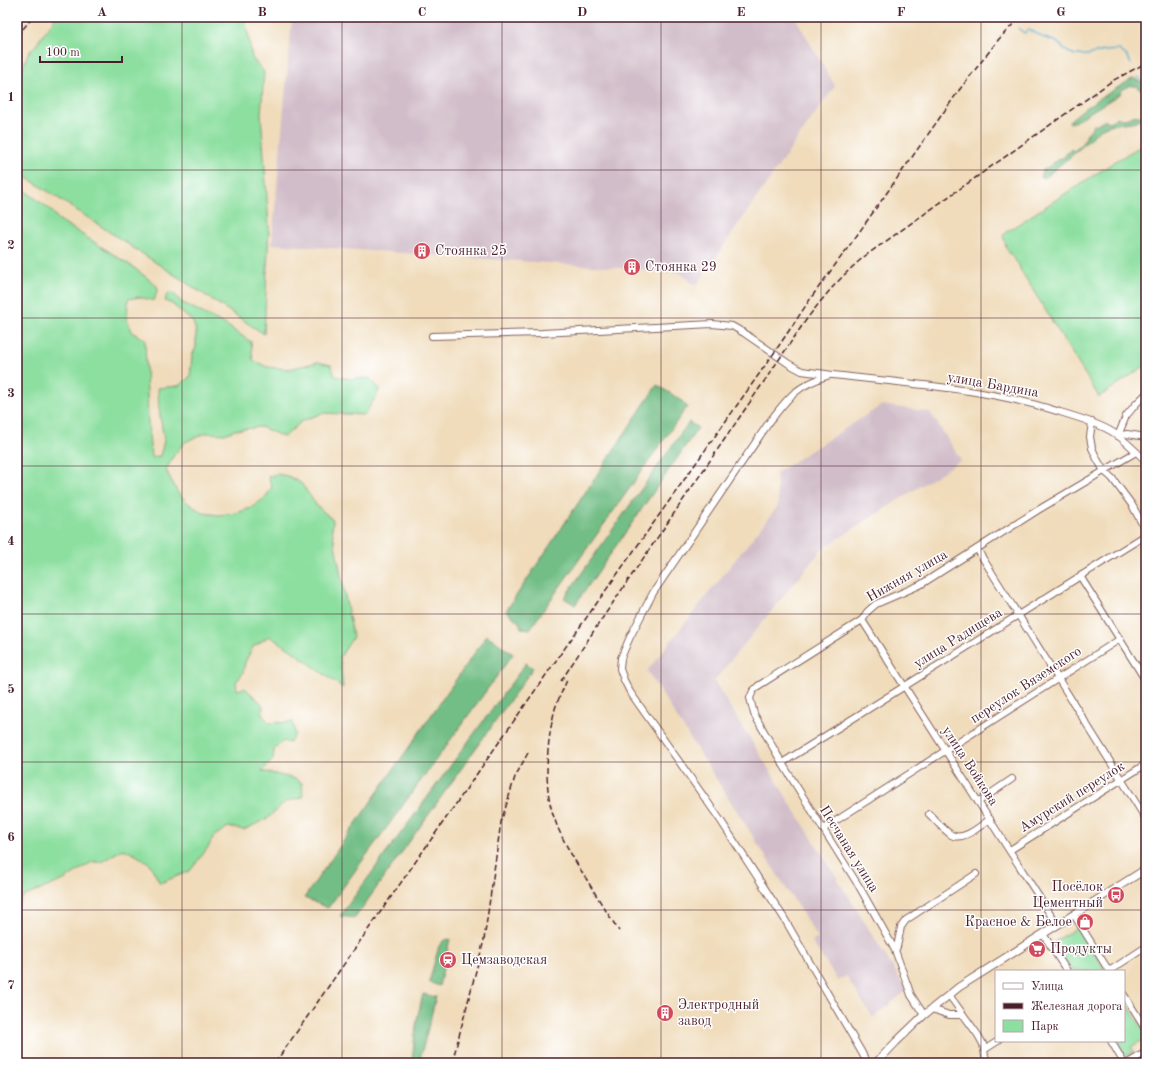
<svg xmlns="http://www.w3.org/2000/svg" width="1163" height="1080" font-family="'Old Standard TT',serif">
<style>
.industrial{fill:#d1bdc9}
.green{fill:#8ddfa0;stroke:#6c7f66}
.forest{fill:#72be86;stroke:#5e6e58}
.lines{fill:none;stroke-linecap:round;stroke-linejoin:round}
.stream{stroke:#50aacd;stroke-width:1.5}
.minor-casing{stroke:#84615d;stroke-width:8}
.major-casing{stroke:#84615d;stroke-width:9}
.minor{stroke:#fff;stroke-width:6}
.major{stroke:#fff;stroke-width:7}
.rail{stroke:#4a1f2b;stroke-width:1.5;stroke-dasharray:6 3;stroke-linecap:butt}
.grid{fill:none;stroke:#4a1f2b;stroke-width:1;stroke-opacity:0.55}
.labels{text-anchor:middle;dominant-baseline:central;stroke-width:3;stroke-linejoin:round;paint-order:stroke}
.poi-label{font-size:14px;fill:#4a1f2b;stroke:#fff;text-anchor:start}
.street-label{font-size:14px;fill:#4a1f2b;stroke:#fff}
.neatline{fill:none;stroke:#4a1f2b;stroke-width:1.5}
.grid-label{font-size:13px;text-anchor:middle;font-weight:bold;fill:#4a1f2b}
</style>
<rect width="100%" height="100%" fill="#fff"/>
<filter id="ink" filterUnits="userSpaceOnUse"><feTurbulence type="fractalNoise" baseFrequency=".025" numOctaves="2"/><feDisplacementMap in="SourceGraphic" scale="8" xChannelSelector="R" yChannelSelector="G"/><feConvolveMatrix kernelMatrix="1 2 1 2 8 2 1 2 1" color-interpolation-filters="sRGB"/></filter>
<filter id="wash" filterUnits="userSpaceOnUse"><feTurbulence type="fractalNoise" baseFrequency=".012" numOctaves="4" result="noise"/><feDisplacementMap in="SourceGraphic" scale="16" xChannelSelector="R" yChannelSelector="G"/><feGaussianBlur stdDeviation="0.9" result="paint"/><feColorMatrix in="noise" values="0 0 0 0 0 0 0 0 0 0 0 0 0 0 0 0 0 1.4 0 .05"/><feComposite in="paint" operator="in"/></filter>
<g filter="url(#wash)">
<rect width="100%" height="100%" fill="#f0dcbb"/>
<g class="industrial">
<polygon points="292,17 795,17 835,86 800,135 696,286 679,272 272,244"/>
<polygon points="882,405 930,412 961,460 822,549 714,681 907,990 873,1018 846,976 838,981 812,942 818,938 647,671 778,506 776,473"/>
</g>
<g class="green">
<polygon points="56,17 245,17 252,58 264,72 261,114 269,227 264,334 17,171 17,84 28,53 35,46"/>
<polygon points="1146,143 1146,365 1099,397 1020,269 1019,265 1007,250 1003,236 1006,232 1119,159"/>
<polygon points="17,185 50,209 58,219 133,267 155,284 158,288 154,301 140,297 128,299 127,320 133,333 145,339 148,423 151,457 160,456 164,441 159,409 158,388 178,386 190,377 192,356 196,347 196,332 193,322 172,304 165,301 167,294 173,293 181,302 226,325 251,342 253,360 267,367 289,369 318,362 331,365 335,376 350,379 369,378 380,389 365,415 323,413 302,421 284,437 261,427 235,430 225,434 206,433 185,442 174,455 166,470 178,493 188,503 203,513 219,515 236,513 251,508 265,498 272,487 268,477 276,474 288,476 301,483 317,506 333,520 332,529 353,637 340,657 343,688 291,650 269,636 253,647 245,662 243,673 236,682 237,690 245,688 263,705 262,715 270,723 293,722 295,734 289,743 283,741 274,750 273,760 262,771 296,779 302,783 303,797 285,802 268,818 244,830 228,827 213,837 209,846 190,871 160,883 149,863 134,854 123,849 101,862 92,862 64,880 23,897 17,909"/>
<polygon points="1078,927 1106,971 1072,971 1054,942"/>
<polygon points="1124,999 1146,1034 1146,1043 1144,1045 1141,1041 1131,1047 1134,1051 1126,1056 1117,1041 1124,1041"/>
</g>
<g class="forest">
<polygon points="1132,79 1135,79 1146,85 1146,94 1138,88 1137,86 1132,86 1130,85 1122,90 1120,94 1074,122 1070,123 1069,121 1086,107 1092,105 1095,101"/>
<path d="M 1146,114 L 1146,119 L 1132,122 L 1114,124 L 1104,127 L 1096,133 L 1076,152 L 1044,178 L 1041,177 L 1043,170 L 1050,166 L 1058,159 L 1065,157 L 1065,155 L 1071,149 L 1074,151 C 1080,146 1086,140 1087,133 L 1091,129 L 1093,125 L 1095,125 L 1104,120 L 1110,122 L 1117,117 C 1118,118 1122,119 1124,119 C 1133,118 1132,113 1142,117 Z"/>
<polygon points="657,385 681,400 687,407 530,629 521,628 519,622 506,611"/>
<polygon points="689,422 698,428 575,605 564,598"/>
<polygon points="487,635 513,654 328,908 304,898"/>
<polygon points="526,663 533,668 355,918 340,916"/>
<polygon points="450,939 439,986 429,982 439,946 444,940"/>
<polygon points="423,994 436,997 419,1063 412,1058 417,1019"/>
</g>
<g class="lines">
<g class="stream">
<polyline points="1018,28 1024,33 1028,30 1034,32 1042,37 1057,42 1066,51 1075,55 1088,55 1104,51 1119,50 1126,55 1131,64"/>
<polyline points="1138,77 1146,84"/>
</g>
</g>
</g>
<g filter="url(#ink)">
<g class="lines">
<g class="minor-casing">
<g id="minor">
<path d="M 432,336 L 542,333 L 712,324 L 732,326 L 744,333 L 789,364 L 802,371 C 888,383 977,385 1060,412 C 1077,417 1094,422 1109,430 C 1123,437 1134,450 1146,461"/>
<path d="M 830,375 C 797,385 788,397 768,424 L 653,593 L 630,637 L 621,658 L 620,669 L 624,680 L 630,692 L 721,821 L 784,918 L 862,1053 L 867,1063"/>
<polyline points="1092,422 1090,437 1092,448 1097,459 1104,471 1112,478 1132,505 1146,531"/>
<polyline points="1118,436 1126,416 1136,404 1146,394"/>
<polyline points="1118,436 1127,434 1146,437"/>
<polyline points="977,549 1146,819"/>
<polyline points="1080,576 1146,681"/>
<polyline points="862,620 1057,925"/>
<polyline points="782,763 1146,535"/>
<polyline points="978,802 1012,779"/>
<path d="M 929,814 C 936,821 942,828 950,834 C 962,843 980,826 990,819"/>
<polyline points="823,829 1120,639"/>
<polyline points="1010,850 1146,764"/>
<polyline points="1074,915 1109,971"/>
<polyline points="1043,934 1067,971"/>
<polyline points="895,950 897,947 901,927 906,920 976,874"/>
<polyline points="1109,971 1146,947"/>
<polyline points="949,995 978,1035 983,1044 985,1056 987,1063"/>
<polyline points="1124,995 1146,1030"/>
<polyline points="932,1009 949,1015 963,1015"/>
<polyline points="924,1015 911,995 895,950 860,888 782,763 754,714 750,698 753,691 758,686 862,620 867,612 876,604 920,585 1038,510 1136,452"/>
<polyline points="1111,1041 1124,1063"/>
<polyline points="984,1050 998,1041"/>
<polyline points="1128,1063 1146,1052"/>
</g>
</g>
<g class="major-casing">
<polyline id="major" points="876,1063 896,1042 924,1015 959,987 1146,869"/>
</g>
<use href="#minor" class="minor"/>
<use href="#major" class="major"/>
<g class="rail">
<polyline points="17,36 33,17"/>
<path d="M 567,680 C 563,690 558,699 555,709 C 548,735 544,775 550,803 C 556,831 572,856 587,880 C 597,897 608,914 619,931"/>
<path d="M 561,681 L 595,629 L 806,320 C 825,295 841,276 865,256 L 1112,81 L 1146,63"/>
<polyline points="275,1063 555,662 774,353 813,295 855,238 960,89 999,39 1020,17"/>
<polyline points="452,1063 484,940 501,822 515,777 529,751"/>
</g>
</g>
</g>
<path class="grid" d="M 182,17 L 182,1063M 342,17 L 342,1063M 502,17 L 502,1063M 661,17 L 661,1063M 821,17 L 821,1063M 981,17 L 981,1063M 17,170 L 1146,170M 17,318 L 1146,318M 17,466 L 1146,466M 17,614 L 1146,614M 17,762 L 1146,762M 17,910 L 1146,910"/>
<defs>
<g id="building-disc" transform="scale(0.9)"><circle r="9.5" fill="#d1495b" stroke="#fff"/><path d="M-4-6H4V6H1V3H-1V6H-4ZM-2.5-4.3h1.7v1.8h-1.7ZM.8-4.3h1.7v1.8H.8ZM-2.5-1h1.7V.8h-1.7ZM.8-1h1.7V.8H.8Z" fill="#fff"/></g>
<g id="bus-disc" transform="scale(0.9)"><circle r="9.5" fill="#d1495b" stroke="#fff"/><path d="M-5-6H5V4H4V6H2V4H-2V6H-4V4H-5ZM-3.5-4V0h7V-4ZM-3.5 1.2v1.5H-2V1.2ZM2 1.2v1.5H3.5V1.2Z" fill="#fff"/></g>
<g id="shop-disc" transform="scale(0.9)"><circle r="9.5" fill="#d1495b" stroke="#fff"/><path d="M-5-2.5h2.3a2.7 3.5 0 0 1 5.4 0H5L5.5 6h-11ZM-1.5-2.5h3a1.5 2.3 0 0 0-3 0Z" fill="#fff"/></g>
<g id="supermarket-disc" transform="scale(0.9)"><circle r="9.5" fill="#d1495b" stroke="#fff"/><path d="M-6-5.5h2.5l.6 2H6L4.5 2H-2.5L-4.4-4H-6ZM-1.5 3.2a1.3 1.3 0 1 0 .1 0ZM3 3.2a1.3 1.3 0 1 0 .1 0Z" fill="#fff"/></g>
<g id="station-disc" transform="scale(0.9)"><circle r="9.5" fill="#d1495b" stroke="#fff"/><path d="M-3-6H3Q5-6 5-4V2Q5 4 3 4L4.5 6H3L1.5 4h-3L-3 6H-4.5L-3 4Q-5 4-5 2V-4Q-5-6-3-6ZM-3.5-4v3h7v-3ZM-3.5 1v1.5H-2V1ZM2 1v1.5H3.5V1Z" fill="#fff"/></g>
</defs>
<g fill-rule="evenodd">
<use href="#building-disc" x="422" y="251"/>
<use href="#building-disc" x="632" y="267"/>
<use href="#bus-disc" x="1116" y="895"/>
<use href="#shop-disc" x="1085" y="922"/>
<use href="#supermarket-disc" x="1037" y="949"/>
<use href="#station-disc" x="448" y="960"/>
<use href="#building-disc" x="665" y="1013"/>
</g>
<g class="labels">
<g class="poi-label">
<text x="435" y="251">Стоянка 25</text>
<text x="645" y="267">Стоянка 29</text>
<text x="1103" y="887" text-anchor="end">Посёлок<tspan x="1103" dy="16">Цементный</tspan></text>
<text x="1072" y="922" text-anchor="end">Красное &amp; Белое</text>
<text x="1050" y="949">Продукты</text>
<text x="461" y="960">Цемзаводская</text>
<text x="678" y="1005">Электродный<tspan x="678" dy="16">завод</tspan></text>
</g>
<g class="street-label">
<text transform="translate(993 385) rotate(10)">улица Бардина</text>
<text transform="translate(907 576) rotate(-30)">Нижняя улица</text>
<text transform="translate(958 638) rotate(-32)">улица Радищева</text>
<text transform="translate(1026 685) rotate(-33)">переулок Вяземского</text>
<text transform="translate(970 766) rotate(57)">улица Войкова</text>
<text transform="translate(1072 797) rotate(-32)">Амурский переулок</text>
<text transform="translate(849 849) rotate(58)">Песчаная улица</text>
</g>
</g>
<rect width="1163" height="1080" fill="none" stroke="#fff" stroke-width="44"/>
<rect x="995" y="970" width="130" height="72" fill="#ffffff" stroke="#b7a5aa"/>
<rect x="1003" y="983" width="20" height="6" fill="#ffffff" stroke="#b7a5aa"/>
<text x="1031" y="990" font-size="12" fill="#4a1f2b">Улица</text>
<rect x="1003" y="1003" width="20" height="6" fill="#4a1f2b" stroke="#b7a5aa"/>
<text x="1031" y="1010" font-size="12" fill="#4a1f2b">Железная дорога</text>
<rect x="1003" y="1020" width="20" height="12" fill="#8ddfa0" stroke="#b7a5aa"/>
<text x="1031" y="1030" font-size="12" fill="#4a1f2b">Парк</text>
<path d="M40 56v6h82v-6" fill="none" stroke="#4a1f2b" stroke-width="2"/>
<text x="46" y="56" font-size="12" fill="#4a1f2b" stroke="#ffffff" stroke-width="3" paint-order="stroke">100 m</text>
<rect x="22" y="22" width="1119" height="1036" class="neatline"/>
<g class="grid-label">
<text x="102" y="16">A</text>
<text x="262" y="16">B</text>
<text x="422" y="16">C</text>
<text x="582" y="16">D</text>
<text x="741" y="16">E</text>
<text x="901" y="16">F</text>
<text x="1061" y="16">G</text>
<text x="11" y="101">1</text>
<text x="11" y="249">2</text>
<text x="11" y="397">3</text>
<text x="11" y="545">4</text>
<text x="11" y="693">5</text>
<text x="11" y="841">6</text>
<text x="11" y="989">7</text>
</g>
</svg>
